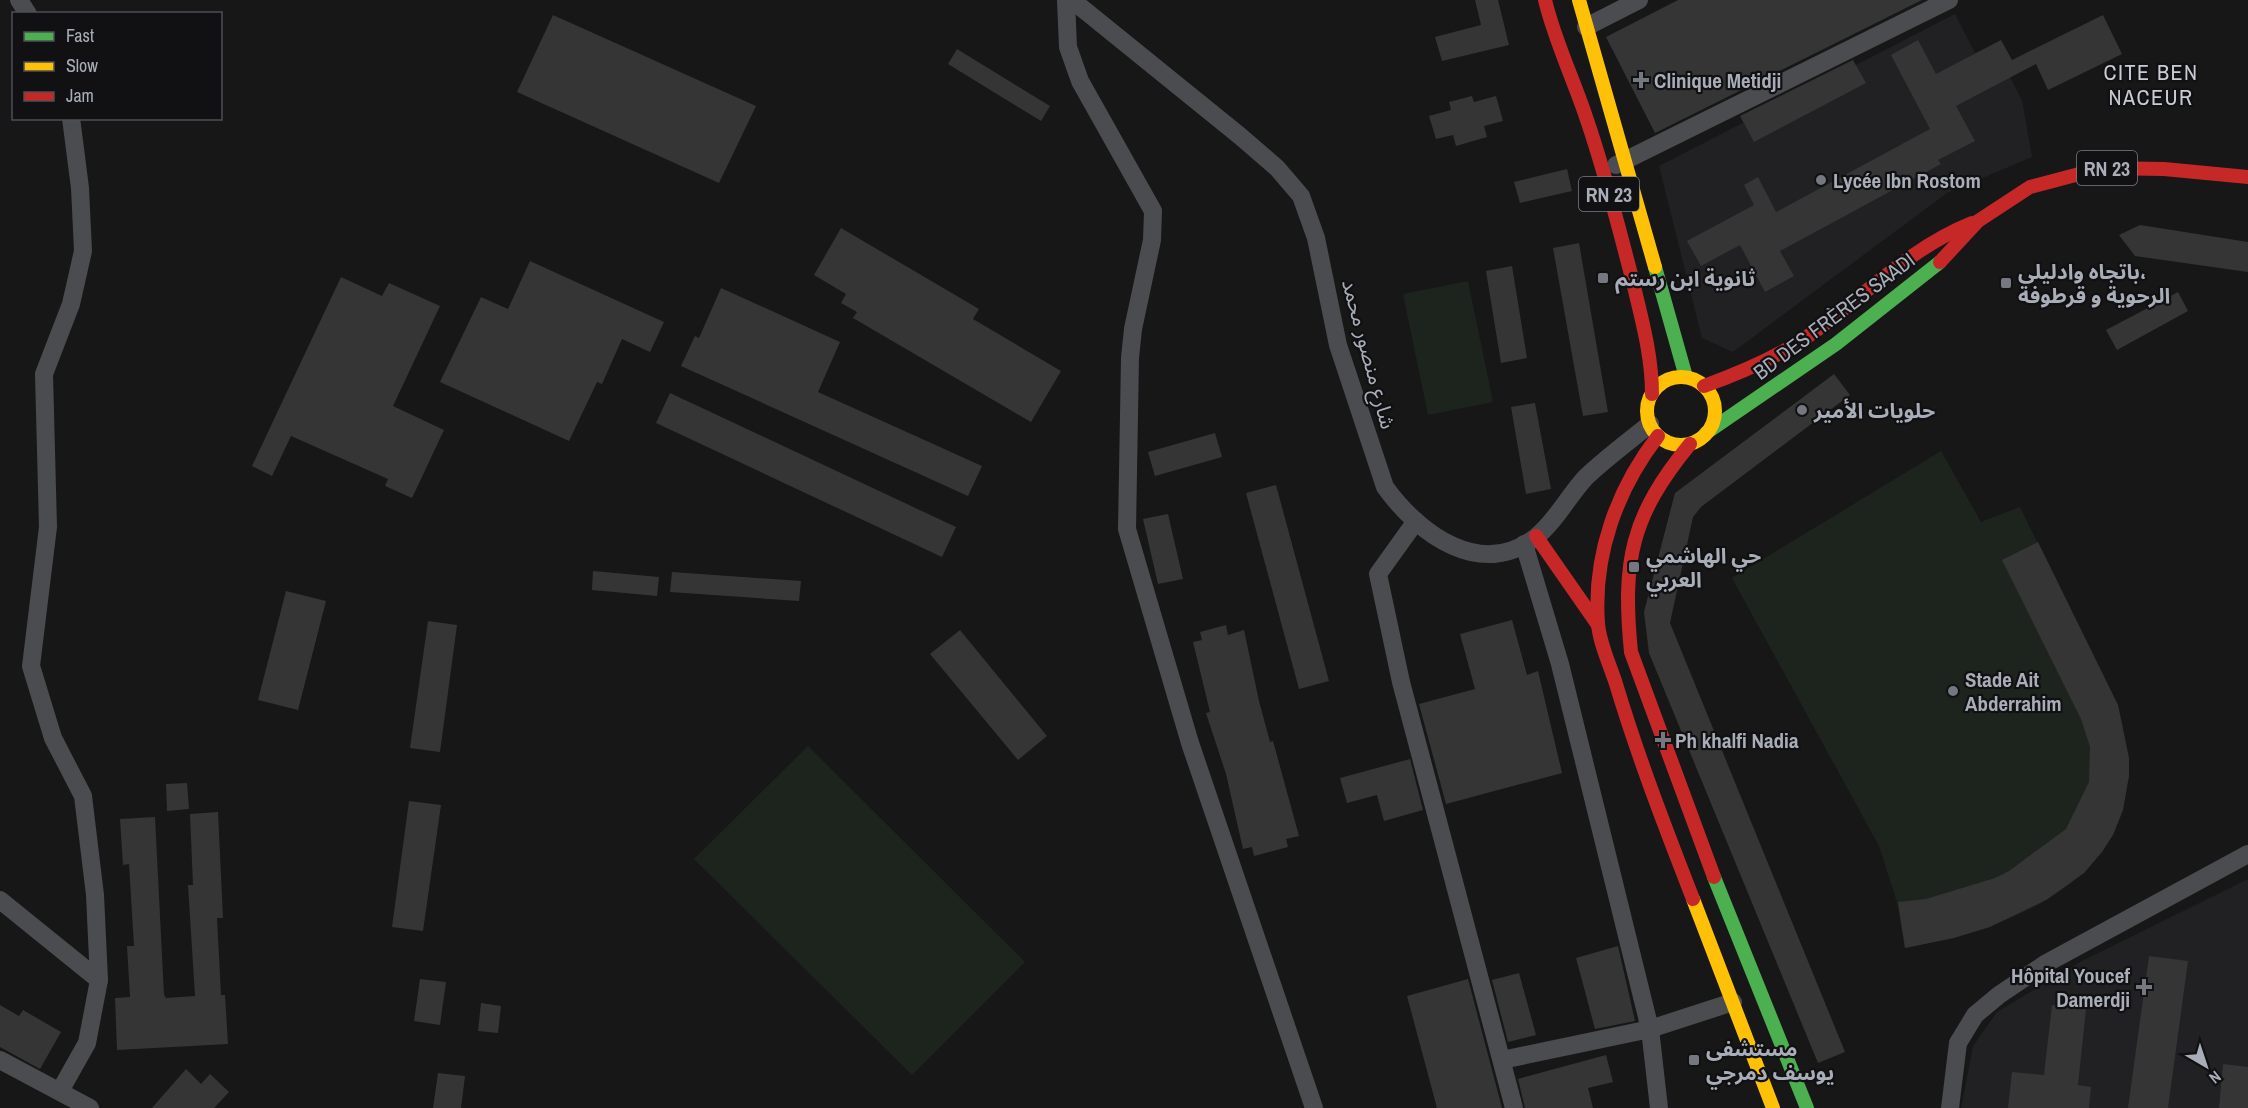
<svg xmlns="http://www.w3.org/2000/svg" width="2248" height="1108" font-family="'Archivo Narrow','Noto Sans Arabic',sans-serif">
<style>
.built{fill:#212123}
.pitch{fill:#1d241e}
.building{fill:#353536}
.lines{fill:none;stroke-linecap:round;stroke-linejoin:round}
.street{stroke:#4b4c50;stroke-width:18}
.fast{stroke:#4caf50;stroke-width:14}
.slow{stroke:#ffc107;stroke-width:14}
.jam{stroke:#c62828;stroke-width:14}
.poi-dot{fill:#757880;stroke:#111113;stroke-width:2}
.labels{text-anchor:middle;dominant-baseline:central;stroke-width:4.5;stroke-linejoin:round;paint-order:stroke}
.shield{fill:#111113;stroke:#7b7e86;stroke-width:1.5}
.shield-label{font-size:20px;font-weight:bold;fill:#a8adb8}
.poi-label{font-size:21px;font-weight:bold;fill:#a8adb8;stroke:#111113;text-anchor:start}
.street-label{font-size:21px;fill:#a8adb8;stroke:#111113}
.neighbourhood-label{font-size:22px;letter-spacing:1.5px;fill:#c9ccd4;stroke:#111113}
</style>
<rect width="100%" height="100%" fill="#171717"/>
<g class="built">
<polygon points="1955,14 1975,53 1994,47 2022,100 2032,157 1947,193 1733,352 1702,338 1659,166"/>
<polygon points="2248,879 2248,1108 1961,1108 1973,1046 1997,1012 2082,961"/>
</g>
<g class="pitch">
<polygon points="1468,281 1493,402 1428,415 1403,294"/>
<path d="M 1941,451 L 1981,522 L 2020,507 L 2119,710 C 2160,869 2036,922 1905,948 L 1897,902 L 1879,846 L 1732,578 Z"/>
<polygon points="808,746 1025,962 912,1075 694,859"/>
</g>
<g class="building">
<polygon points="1475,0 1498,0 1509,45 1442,61 1435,37 1481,25"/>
<polygon points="1678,0 1922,0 1655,133 1606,37"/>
<polygon points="553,15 756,106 719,183 517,92"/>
<polygon points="2103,15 2122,54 2048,90 2036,64 1956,106 1975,141 1938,160 1941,164 1780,251 1794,276 1765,292 1740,245 1701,266 1687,241 1754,205 1744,185 1758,177 1776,212 1930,129 1891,55 1918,40 1936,74 2001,40 2012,60"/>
<polygon points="957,49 1050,106 1041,121 948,64"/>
<polygon points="1853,60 1866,83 1754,142 1740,116"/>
<polygon points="1472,96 1474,102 1496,96 1503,121 1484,126 1487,137 1456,146 1453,135 1436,139 1429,116 1451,110 1449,102"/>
<polygon points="1567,169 1572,191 1520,203 1514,182"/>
<polygon points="2140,225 2248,242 2248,272 2135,256 2119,235"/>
<polygon points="841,228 979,309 973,319 1061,371 1031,422 853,318 857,312 841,303 846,294 814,275"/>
<polygon points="1579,243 1608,412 1583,416 1553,248"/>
<polygon points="530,261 664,322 650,352 622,339 602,384 597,382 569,441 440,382 481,297 508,309"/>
<polygon points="1512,266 1527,358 1501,363 1486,271"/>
<polygon points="341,277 382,296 389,283 440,306 393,406 444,430 412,498 385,486 388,479 291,436 272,476 252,466"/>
<polygon points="721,288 840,342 818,392 982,466 968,496 681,366 695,336 699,338"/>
<polygon points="2178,292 2188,311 2117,350 2106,330"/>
<polygon points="1834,374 1850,395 1701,507 1693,517 1670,623 1845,1052 1818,1063 1649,653 1644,612 1675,493"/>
<polygon points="670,393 956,527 942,557 656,423"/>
<polygon points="1535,403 1551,489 1526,494 1511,407"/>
<polygon points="1215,433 1222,457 1155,476 1148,452"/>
<polygon points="1276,485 1329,681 1299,689 1246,493"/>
<polygon points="1168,514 1183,579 1158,584 1143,519"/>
<polygon points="2038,542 2118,705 2129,758 2129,776 2123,810 2113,835 2102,852 2084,873 2046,900 1990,927 1954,938 1905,948 1898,902 1926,899 1995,878 2009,871 2066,829 2089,782 2090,747 2081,719 2002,560"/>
<polygon points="593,571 659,577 657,596 592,590"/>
<polygon points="672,572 801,581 799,601 670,592"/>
<polygon points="286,591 326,601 298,710 258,700"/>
<polygon points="1512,620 1527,675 1538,671 1562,773 1446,804 1419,704 1475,689 1460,634"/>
<polygon points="428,621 457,625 440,752 410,748"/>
<polygon points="1226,625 1228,635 1244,630 1259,701 1270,742 1273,741 1299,836 1286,839 1288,847 1254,856 1252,847 1243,849 1226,774 1206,713 1210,712 1193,642 1202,640 1200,632"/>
<polygon points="960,630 1047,736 1018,760 930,654"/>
<polygon points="1410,759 1423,810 1384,821 1377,795 1347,803 1340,778"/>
<polygon points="187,783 189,809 167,811 166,784"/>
<polygon points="409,801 441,805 423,931 392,927"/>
<polygon points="218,812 223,918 217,918 221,995 225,995 228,1044 117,1050 115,998 130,997 127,946 134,946 129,864 123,865 120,819 155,817 164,995 166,998 195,996 188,885 193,885 190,814"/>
<polygon points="1618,946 1635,1021 1595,1029 1576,958"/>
<polygon points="2149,956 2188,961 2168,1108 2128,1108"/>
<polygon points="1519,973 1536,1035 1508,1042 1492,980"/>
<polygon points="420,979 446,982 440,1025 414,1021"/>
<polygon points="1468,979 1502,1108 1437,1108 1407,996"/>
<polygon points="481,1003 501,1006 498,1033 478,1031"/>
<polygon points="0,1005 19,1016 23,1010 61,1032 40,1069 0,1047"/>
<polygon points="2052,1005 2086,1009 2078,1085 2091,1087 2089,1108 2008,1108 2012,1072 2044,1075"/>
<polygon points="1606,1055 1613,1082 1588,1088 1593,1108 1525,1108 1518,1079"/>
<polygon points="2223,1064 2248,1067 2248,1108 2219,1108"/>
<polygon points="186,1069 201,1084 210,1074 229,1092 214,1108 152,1108"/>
<polygon points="438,1073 465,1076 461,1108 433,1108"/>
</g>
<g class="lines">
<g class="street">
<polyline points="19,0 28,14"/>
<polyline points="1066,0 1068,47 1080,81 1153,211 1152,240 1133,329 1130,358 1127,529 1190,743 1314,1108"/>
<path d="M 1072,0 L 1240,136 L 1277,168 L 1301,196 L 1316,238 L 1338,345 L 1385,487 C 1419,534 1481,580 1536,537 C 1556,521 1569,495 1586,477 C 1606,458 1629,441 1650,424"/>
<polyline points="1586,27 1639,0"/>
<polyline points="1616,165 1949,0"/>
<polyline points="1416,521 1378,574 1401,682 1514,1108"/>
<polyline points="1524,544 1560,664 1650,1029 1659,1108"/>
<polyline points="0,900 99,980"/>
<polyline points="0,1060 90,1108"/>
<polyline points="1502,1060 1650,1029 1733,1002"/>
<polyline points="60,1091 87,1043 99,980 95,895 83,796 53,738 31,666 48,527 44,374 71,304 83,251 80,188 71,118"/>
<polyline points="1950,1108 1958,1043 1975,1015 1999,995 2045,964 2248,854"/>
</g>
<g class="fast">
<polyline points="1655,267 1686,377"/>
<polyline points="1706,433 1836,344 1940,262"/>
<polyline points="1714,877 1807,1108"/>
</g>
<g class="slow">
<polyline points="1579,0 1655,267"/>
<circle cx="1681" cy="411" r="34"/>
<polyline points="1693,899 1773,1108"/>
</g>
<g class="jam">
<path d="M 1545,0 C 1555,42 1574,80 1587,120 C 1605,172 1618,225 1632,278 C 1641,317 1652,354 1652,394"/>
<polyline points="1940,262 1978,221 2030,187 2102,168 2164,169 2248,177"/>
<path d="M 1704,386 C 1743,372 1781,356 1814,332 C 1866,294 1912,247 1972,223"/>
<path d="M 1658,436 C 1617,489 1593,555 1598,623 C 1599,642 1610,665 1616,684 C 1638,757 1665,827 1693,899"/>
<path d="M 1690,444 C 1631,516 1622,560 1631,652 L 1714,877"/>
<polyline points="1536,536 1598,625"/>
</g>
</g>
<g class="poi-dot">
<path d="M1638 71h6v6h6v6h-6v6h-6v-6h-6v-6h6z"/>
<circle cx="1821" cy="180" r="6"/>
<rect x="1597" y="272" width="12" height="12" rx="3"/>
<rect x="2000" y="277" width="12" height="12" rx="3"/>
<circle cx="1802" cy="410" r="6"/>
<rect x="1628" y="561" width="12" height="12" rx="3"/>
<circle cx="1953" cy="691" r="6"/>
<path d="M1660 731h6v6h6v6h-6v6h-6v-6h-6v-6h6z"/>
<path d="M2141 978h6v6h6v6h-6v6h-6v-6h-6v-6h6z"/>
<rect x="1688" y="1054" width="12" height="12" rx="3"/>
</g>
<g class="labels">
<g class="shield">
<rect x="2077" y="151" width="60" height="34" rx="4.5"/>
<rect x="1579" y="177" width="60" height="34" rx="4.5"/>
</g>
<g class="shield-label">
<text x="2107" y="168">RN 23</text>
<text x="1609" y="194">RN 23</text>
</g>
<g class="poi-label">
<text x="1654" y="80">Clinique Metidji</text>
<text x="1833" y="180">Lycée Ibn Rostom</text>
<text x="2018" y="271">باتجاه وادليلي،<tspan x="2018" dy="24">الرحوية و قرطوفة</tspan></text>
<text x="1615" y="278">ثانوية ابن رستم</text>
<text x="1814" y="410">حلويات الأمير</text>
<text x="1646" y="555">حي الهاشمي<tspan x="1646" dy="24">العربي</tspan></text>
<text x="1965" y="679">Stade Ait<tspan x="1965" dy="24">Abderrahim</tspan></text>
<text x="1675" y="740">Ph khalfi Nadia</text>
<text x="2130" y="975" text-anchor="end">Hôpital Youcef<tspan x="2130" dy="24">Damerdji</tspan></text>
<text x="1706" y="1048">مستشفى<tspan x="1706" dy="24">يوسف دمرجي</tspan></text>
</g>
<g class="street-label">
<text transform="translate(1834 316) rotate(-37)">BD DES FRÈRES SAADI</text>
<text transform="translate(1369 354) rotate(75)">شارع منصور محمد</text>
</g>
<g class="neighbourhood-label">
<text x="2151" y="72">CITE BEN<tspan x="2151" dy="25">NACEUR</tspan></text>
</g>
</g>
<rect x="12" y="12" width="210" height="108" fill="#111113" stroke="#4d4f55" stroke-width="1.5"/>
<rect x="24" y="32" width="30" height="9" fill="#4caf50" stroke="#4d4f55" stroke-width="1.5"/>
<text x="66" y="42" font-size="18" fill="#a8adb8">Fast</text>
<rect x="24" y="62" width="30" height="9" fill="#ffc107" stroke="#4d4f55" stroke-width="1.5"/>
<text x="66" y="72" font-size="18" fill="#a8adb8">Slow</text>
<rect x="24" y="92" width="30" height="9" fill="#c62828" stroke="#4d4f55" stroke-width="1.5"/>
<text x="66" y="102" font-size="18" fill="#a8adb8">Jam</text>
<g transform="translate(2206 1066) rotate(141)" stroke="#111113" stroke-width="4.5" paint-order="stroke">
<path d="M0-4.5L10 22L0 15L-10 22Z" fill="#a8adb8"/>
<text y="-9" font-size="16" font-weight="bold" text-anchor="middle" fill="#a8adb8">N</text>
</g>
</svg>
